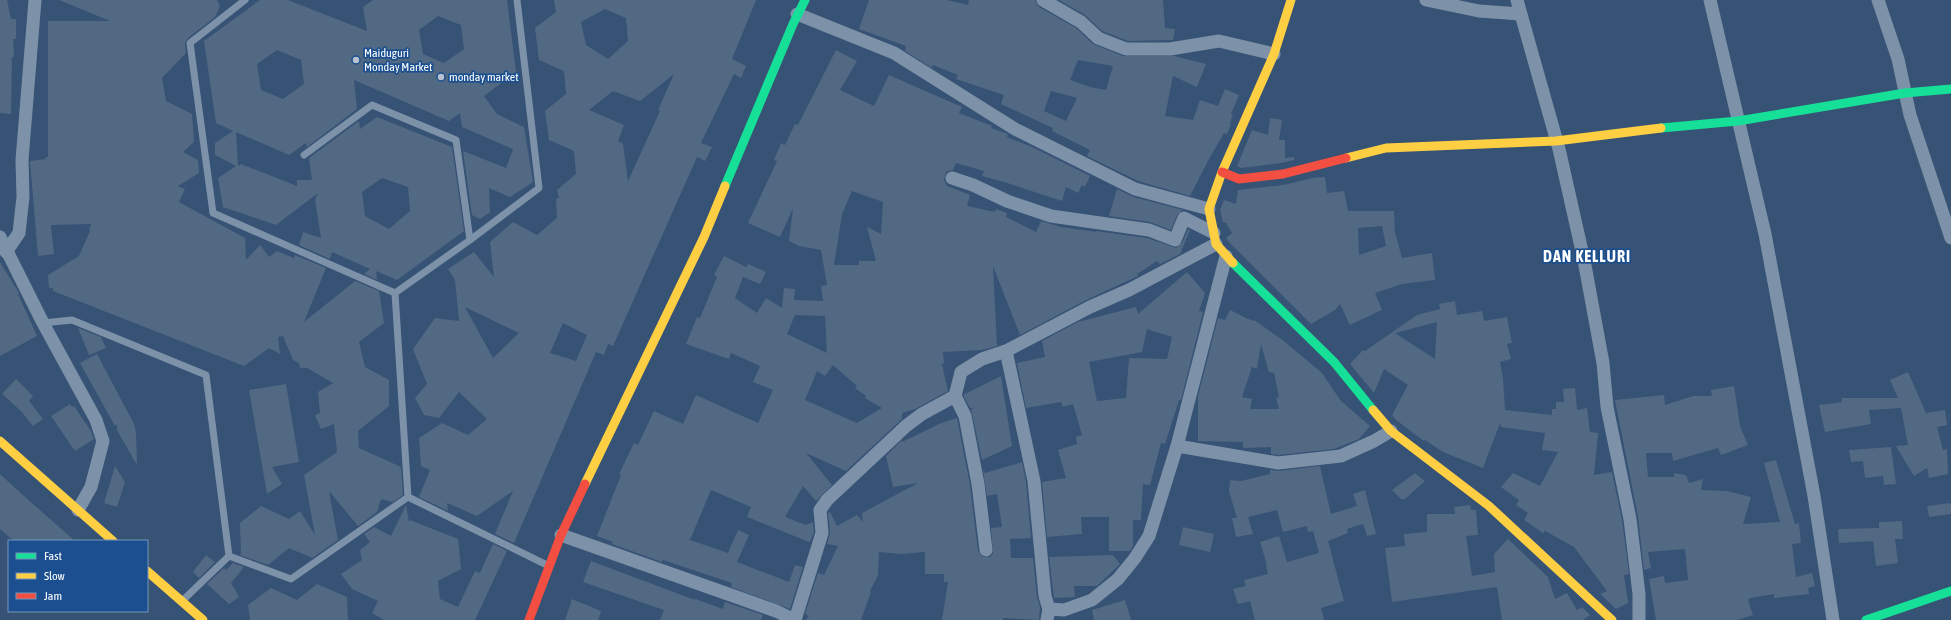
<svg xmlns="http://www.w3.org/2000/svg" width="1951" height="620" font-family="'Asap Condensed',sans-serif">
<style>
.building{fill:#526984;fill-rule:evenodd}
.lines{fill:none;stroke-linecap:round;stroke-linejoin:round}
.lane{stroke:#7d92a8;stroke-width:7}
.street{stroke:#7d92a8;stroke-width:13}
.fast{stroke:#16e098;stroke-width:9}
.slow{stroke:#ffcf43;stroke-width:9}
.jam{stroke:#f24e42;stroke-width:9}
.poi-dot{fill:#b9c2ce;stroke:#1b4f8f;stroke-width:1.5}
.labels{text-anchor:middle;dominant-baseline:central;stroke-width:3.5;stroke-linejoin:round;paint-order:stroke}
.poi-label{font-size:12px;fill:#fff;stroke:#1b4f8f;text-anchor:start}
.district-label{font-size:16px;font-weight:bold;letter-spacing:1px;fill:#fff;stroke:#1b4f8f}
</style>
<rect width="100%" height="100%" fill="#365274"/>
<g class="building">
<polygon points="0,0 7,0 11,19 16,19 16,39 13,39 14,57 12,57 11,114 0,113"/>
<polygon points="59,0 217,0 220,6 215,17 187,39 185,43 186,53 162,78 166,101 192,114 194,142 183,152 198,160 199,173 178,186 185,189 179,202 245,238 246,260 260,245 269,257 277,251 294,258 295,255 326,268 304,322 355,281 379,291 384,323 359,342 365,367 389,380 389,406 358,431 359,448 401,467 403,495 393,502 381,499 377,512 358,526 329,491 338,540 312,558 289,548 268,565 240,555 241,553 240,523 261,506 289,519 300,511 315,535 304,475 337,452 334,424 321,429 315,415 320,413 318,392 333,383 307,368 300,368 299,363 293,360 283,336 278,337 280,354 269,348 244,366 53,291 53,288 49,288 48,275 79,256 90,231 89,230 91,224 51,225 54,254 38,256 30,161 46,159 45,157 48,157 48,21 110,21"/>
<path d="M 260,0 L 288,0 L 367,31 L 363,7 L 373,0 L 507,0 L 516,72 L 484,96 L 497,114 L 524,127 L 533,182 L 510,197 L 489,188 L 490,212 L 480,219 L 472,215 L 463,151 L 506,168 L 513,149 L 462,127 L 460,113 L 449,121 L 354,80 L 357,109 L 307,147 L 306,143 L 289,155 L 236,132 L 238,166 L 241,164 L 297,186 L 297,180 L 312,180 L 309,158 L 359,121 L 360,129 L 377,117 L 452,147 L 464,231 L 397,280 L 376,271 L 377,280 L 364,274 L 370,269 L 332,252 L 330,259 L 299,245 L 303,232 L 321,238 L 315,200 L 318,193 L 276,225 L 223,207 L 218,178 L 236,166 L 215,155 L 215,143 L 233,131 L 216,123 L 204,41 ZM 438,16 L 461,25 L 464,49 L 444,63 L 423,54 L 419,30 ZM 277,50 L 301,60 L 304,84 L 283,99 L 261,90 L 257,64 ZM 382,178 L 408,187 L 410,211 L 389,229 L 365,216 L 362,192 Z"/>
<path d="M 554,0 L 756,0 L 732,59 L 746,66 L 741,78 L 734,74 L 701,143 L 712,147 L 705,161 L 697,157 L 613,346 L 608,344 L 604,355 L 596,352 L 514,543 L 495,534 L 513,491 L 477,516 L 447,503 L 448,511 L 419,497 L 430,470 L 421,466 L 419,438 L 442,423 L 468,435 L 487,419 L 459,392 L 439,418 L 424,415 L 415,398 L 427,384 L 413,349 L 435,318 L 459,321 L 455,280 L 448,269 L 474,252 L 494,277 L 490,242 L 513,222 L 537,235 L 557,218 L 556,199 L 559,198 L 557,190 L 576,174 L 574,151 L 549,140 L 545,111 L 566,94 L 564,71 L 539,60 L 535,28 L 556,12 ZM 605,9 L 626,18 L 628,41 L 608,59 L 586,45 L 581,22 ZM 674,74 L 658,110 L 660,111 L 628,181 L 623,144 L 618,141 L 624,125 L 589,110 L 613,91 L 640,101 ZM 465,307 L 519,333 L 493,358 ZM 563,323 L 587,335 L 576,361 L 550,353 Z"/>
<path d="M 869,0 L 947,0 L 968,5 L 969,0 L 1035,0 L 1039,7 L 1076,28 L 1093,44 L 1123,56 L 1174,56 L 1206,64 L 1197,87 L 1173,76 L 1165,116 L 1193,120 L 1200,100 L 1218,106 L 1225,89 L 1239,95 L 1231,114 L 1233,114 L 1230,123 L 1231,124 L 1227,134 L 1224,133 L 1209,159 L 1190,196 L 1138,181 L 1087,156 L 1090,150 L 1052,131 L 1053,128 L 1001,104 L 1004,95 L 956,79 L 958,75 L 933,65 L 932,68 L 905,51 L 906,46 L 859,29 ZM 1078,60 L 1113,66 L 1106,90 L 1090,87 L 1070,80 ZM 1051,91 L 1077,98 L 1066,121 L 1044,111 Z"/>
<polygon points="1059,0 1163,0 1165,28 1175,29 1173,40 1128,41 1102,31 1085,15"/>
<path d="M 836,50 L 857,61 L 840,90 L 874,106 L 889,75 L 962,107 L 959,113 L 992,126 L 991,128 L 1008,134 L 1007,137 L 1032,147 L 1090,176 L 1085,187 L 1082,185 L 1078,193 L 1066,187 L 1062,201 L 1004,182 L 982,176 L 984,171 L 956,163 L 953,170 L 946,172 L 944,180 L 947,186 L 970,195 L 967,206 L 995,212 L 996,209 L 1007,213 L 1006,217 L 1036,232 L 1041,221 L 1061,227 L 1097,232 L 1096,231 L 1147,238 L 1176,248 L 1182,243 L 1188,229 L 1190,230 L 1180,254 L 1160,264 L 1157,261 L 1137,274 L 1138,276 L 1086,300 L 1020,335 L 993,266 L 997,346 L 982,350 L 943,352 L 944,363 L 942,364 L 948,391 L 915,409 L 902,413 L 902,419 L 846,471 L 806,453 L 832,485 L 816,501 L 803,486 L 785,517 L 806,525 L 813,522 L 814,532 L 811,540 L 809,542 L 747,517 L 751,507 L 711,490 L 690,540 L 728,553 L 738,530 L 749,535 L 737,562 L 789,582 L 795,565 L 803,567 L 790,609 L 731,587 L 732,583 L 663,560 L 662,562 L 612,544 L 613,542 L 597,536 L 621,475 L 619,474 L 634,443 L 638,445 L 654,411 L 683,424 L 696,395 L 758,423 L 773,390 L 753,382 L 760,366 L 731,353 L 729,359 L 686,344 L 697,317 L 700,318 L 717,277 L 714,275 L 724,256 L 746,267 L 748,264 L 766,272 L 760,284 L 743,277 L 735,298 L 757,313 L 766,298 L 782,308 L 784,288 L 795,289 L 794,300 L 823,301 L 821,286 L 827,285 L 821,250 L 799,246 L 789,241 L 793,208 L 780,237 L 748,223 L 777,161 L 774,160 L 781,143 L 785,145 L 795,124 L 798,125 ZM 852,191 L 883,202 L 881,234 L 867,227 L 876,261 L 859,261 L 859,265 L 834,265 L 842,214 ZM 795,315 L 825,316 L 827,353 L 787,334 ZM 833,365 L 857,386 L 855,388 L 866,396 L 865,398 L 882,408 L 857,423 L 805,400 L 817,371 L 825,376 Z"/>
<polygon points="1270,118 1282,120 1279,140 1285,140 1285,158 1294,157 1294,160 1281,163 1241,168 1237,166 1252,130 1268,135"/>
<path d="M 1325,177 L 1327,193 L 1344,191 L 1348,211 L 1394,211 L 1395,232 L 1402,258 L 1432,253 L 1435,280 L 1402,284 L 1375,293 L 1382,310 L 1350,325 L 1340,304 L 1335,310 L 1311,324 L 1229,242 L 1226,238 L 1232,233 L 1227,225 L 1228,224 L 1223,222 L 1220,210 L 1224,200 L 1236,204 L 1238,190 L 1284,185 L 1312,178 ZM 1382,226 L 1386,246 L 1359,255 L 1358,228 Z"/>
<polygon points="1117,189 1133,197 1183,210 1177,215 1171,230 1150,222 1109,216"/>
<polygon points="0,262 19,293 18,294 37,336 0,356"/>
<path d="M 1187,272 L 1205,293 L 1199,311 L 1203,312 L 1181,400 L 1179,400 L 1165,444 L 1161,443 L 1150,485 L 1143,484 L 1141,520 L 1133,520 L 1133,546 L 1130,551 L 1109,551 L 1109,517 L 1081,517 L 1082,534 L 1047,537 L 1042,482 L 1066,478 L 1058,450 L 1077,444 L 1076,437 L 1082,435 L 1073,404 L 1063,407 L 1061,402 L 1026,408 L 1017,363 L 1045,357 L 1042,341 L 1078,322 L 1136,307 L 1138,314 ZM 1147,329 L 1172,337 L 1167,359 L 1129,358 L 1126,398 L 1097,401 L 1089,362 L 1142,352 Z"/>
<path d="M 1455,301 L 1457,315 L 1482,311 L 1484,321 L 1507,317 L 1512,343 L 1507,344 L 1511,359 L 1500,362 L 1503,378 L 1505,410 L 1552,415 L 1552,409 L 1556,409 L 1556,402 L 1564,402 L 1563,389 L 1575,388 L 1577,410 L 1587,408 L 1590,432 L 1598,433 L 1594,475 L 1612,472 L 1622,520 L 1629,574 L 1624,575 L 1628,603 L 1616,609 L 1600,594 L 1607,591 L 1574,547 L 1545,531 L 1543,533 L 1524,520 L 1528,513 L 1516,505 L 1519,500 L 1501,487 L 1513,473 L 1540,486 L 1558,452 L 1542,450 L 1545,433 L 1501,427 L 1500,423 L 1483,468 L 1443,452 L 1425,440 L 1424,441 L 1396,420 L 1392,415 L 1408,385 L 1384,369 L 1374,393 L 1350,364 L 1363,350 L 1365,351 L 1417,315 L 1440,309 L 1439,304 ZM 1437,322 L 1435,359 L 1395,333 Z"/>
<path d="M 1230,310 L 1248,319 L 1255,321 L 1254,320 L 1284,341 L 1322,373 L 1341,401 L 1370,426 L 1359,439 L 1334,449 L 1278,455 L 1271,454 L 1271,447 L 1243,448 L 1243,442 L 1198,441 L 1198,396 L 1218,318 L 1225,320 ZM 1261,344 L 1269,372 L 1274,373 L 1279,397 L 1276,398 L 1279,409 L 1250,409 L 1252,399 L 1242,397 L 1252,367 L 1257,369 Z"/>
<polygon points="78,328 101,337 106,348 89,355"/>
<polygon points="97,354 134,424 136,432 137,465 117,430 117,424 115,426 80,363"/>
<polygon points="1908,372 1926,413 1945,410 1947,425 1937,427 1943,450 1947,449 1948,474 1929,478 1927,468 1914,476 1896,446 1908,445 1901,408 1869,410 1871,424 1825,432 1819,405 1842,402 1842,398 1898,398 1890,380"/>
<polygon points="1001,376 1012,446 982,460 971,409 974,408 970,408 963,395"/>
<polygon points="16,379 33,396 29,401 43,419 33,426 21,411 2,394"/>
<polygon points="286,384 299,462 272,467 282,484 267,494 249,390"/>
<polygon points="1734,386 1740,426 1748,445 1721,455 1718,448 1673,461 1672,453 1646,453 1648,477 1674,477 1674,473 1686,475 1689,483 1703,479 1701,490 1727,491 1751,497 1743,524 1780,522 1764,463 1776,460 1795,524 1799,523 1801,543 1792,544 1796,577 1812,573 1815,586 1808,588 1809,594 1774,598 1774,594 1750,598 1748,600 1753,615 1737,620 1656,620 1649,579 1664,576 1665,583 1688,580 1685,549 1648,552 1651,568 1644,570 1638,517 1615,400 1664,395 1665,405 1693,396 1712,396 1711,390"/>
<polygon points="70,404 72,407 74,406 91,431 94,439 75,451 51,416"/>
<polygon points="957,418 970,485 978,551 983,557 990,557 993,553 991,528 1002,527 997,494 987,496 983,470 985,473 1022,462 1026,482 1031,538 1010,539 1011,558 1033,558 1037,597 1040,607 1039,620 1003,618 1003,620 942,620 948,582 944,582 944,574 925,574 925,552 901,554 879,552 878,575 870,591 871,592 861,620 806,620 809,616 805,614 818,573 824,575 838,546 827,544 830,533 828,513 830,512 837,526 857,515 863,522 862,513 918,483 893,487 886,456 902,440 902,442 939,424"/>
<polygon points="1891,447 1896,484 1884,485 1883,476 1865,478 1863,461 1851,462 1849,450"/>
<polygon points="115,466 125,482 117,507 104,503"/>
<polygon points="1320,466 1331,514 1357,506 1353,494 1365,490 1376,534 1367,536 1363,524 1347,529 1348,533 1328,541 1344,601 1321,608 1324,620 1255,620 1250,601 1238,604 1233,589 1246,586 1244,580 1268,574 1266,565 1267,565 1260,542 1279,536 1287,562 1319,553 1313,531 1308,532 1307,526 1283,532 1277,510 1248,517 1253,534 1236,537 1232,518 1237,518 1229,491 1230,480 1241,481 1270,474 1270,470 1279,471"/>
<polygon points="1415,473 1425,481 1405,499 1401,499 1392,490"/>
<polygon points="0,474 25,497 75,541 14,541 0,529"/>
<polygon points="1951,503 1951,514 1929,517 1927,506"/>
<polygon points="406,505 409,522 410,520 458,539 461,569 438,581 440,599 458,607 475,571 480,573 493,544 507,551 475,620 384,620 372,613 378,601 352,589 341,574 362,560 360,550 370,542 364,534 374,527 391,536"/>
<polygon points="1470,505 1471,510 1476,510 1478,535 1466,536 1472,576 1495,572 1494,554 1508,539 1548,577 1555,599 1567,593 1577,610 1582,607 1590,615 1583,620 1502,620 1497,587 1392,602 1385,548 1405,546 1404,534 1427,532 1427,514 1455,514 1454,507"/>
<polygon points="1902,521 1903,539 1895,539 1898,563 1876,566 1873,541 1839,543 1838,529 1879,528 1879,522"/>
<polygon points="1183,527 1214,534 1210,552 1179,545"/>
<polygon points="206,555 215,562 199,578 193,572"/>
<polygon points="1113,555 1120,564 1097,586 1074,586 1075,597 1054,598 1049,557"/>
<polygon points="591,561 695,600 695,599 723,609 725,602 763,615 761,620 660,620 664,610 583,582"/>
<polygon points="233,563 244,567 231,583 239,597 229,604 207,584 224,568 226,570"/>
<polygon points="317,584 347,597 348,620 250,620 248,605 271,588 297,600"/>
<polygon points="572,599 601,611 598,620 565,620"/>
<polygon points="1125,600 1131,620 1094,620 1092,610"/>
</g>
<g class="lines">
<g class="lane">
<polyline points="245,0 190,43 213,213 395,293"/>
<polyline points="470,240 539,188 517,0"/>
<polyline points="43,323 72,320 206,375 229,556 291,579 408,497 395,293 470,240 456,140 372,105 304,155"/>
<polyline points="408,497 549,566"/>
<polyline points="182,601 229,556"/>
</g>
<g class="street">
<polyline points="1043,0 1081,22 1098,38 1126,49 1170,49 1219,41 1274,54"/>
<polyline points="1426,0 1479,11 1520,14"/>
<polyline points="1517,0 1559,149 1584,260 1603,363 1607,407 1630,519 1639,594 1639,620"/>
<polyline points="1710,0 1765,234 1814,496 1833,620"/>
<polyline points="1878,0 1898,59 1910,115 1951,238"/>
<polyline points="797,14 894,53 1015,129 1135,189 1209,209"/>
<polyline points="952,178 973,185 1007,201 1051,216 1149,230 1175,240 1184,218 1214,233"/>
<polyline points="0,237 43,323 96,420 103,441 91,487 78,510"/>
<polyline points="6,252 19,233 23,197 22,160 35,0"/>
<polyline points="1006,351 1034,481 1045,596 1049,609"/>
<polyline points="1177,446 1278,463 1341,456 1374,441 1391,431"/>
<polyline points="561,535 776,611 795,620"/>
<polyline points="986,550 978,484 965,416 955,396 961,372 982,359 1006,351 1090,307 1129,290 1216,244"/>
<polyline points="795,620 822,533 820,510 827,500 906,426 922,414 955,396"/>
<polyline points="1047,620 1049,609 1064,610 1092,600 1118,579 1135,558 1149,536 1177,446 1226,256"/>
</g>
<g class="fast">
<polyline points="1661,128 1738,121 1905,93 1951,89"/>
<polyline points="725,186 793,24 805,0"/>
<polyline points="1233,263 1334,362 1373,410"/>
<polyline points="1866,620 1951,591"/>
</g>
<g class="slow">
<polyline points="1346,158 1386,148 1556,141 1661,128"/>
<polyline points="1233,263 1216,244 1209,209 1222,172 1274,54 1291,0"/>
<polyline points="1373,410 1391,431 1489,506 1612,620"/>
<polyline points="0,441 113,541"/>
<polyline points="585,484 704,237 725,186"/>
<polyline points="147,571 203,620"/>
</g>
<g class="jam">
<polyline points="1222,172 1239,179 1283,174 1346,158"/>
<polyline points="529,620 561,535 585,484"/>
</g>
</g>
<g class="poi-dot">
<circle cx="356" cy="60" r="4"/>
<circle cx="441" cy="77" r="4"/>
</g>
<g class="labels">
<g class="poi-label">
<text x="364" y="53">Maiduguri<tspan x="364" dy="14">Monday Market</tspan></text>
<text x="449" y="77">monday market</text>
</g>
<g class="district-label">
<text x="1587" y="256">DAN KELLURI</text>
</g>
</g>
<rect x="8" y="540" width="140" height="72" fill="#1b4f8f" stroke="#7695bc"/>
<rect x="16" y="553" width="20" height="6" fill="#16e098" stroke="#7695bc"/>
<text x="44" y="560" font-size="12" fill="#ffffff">Fast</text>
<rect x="16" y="573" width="20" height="6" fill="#ffcf43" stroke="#7695bc"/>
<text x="44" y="580" font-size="12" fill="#ffffff">Slow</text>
<rect x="16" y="593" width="20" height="6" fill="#f24e42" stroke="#7695bc"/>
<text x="44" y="600" font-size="12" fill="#ffffff">Jam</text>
</svg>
